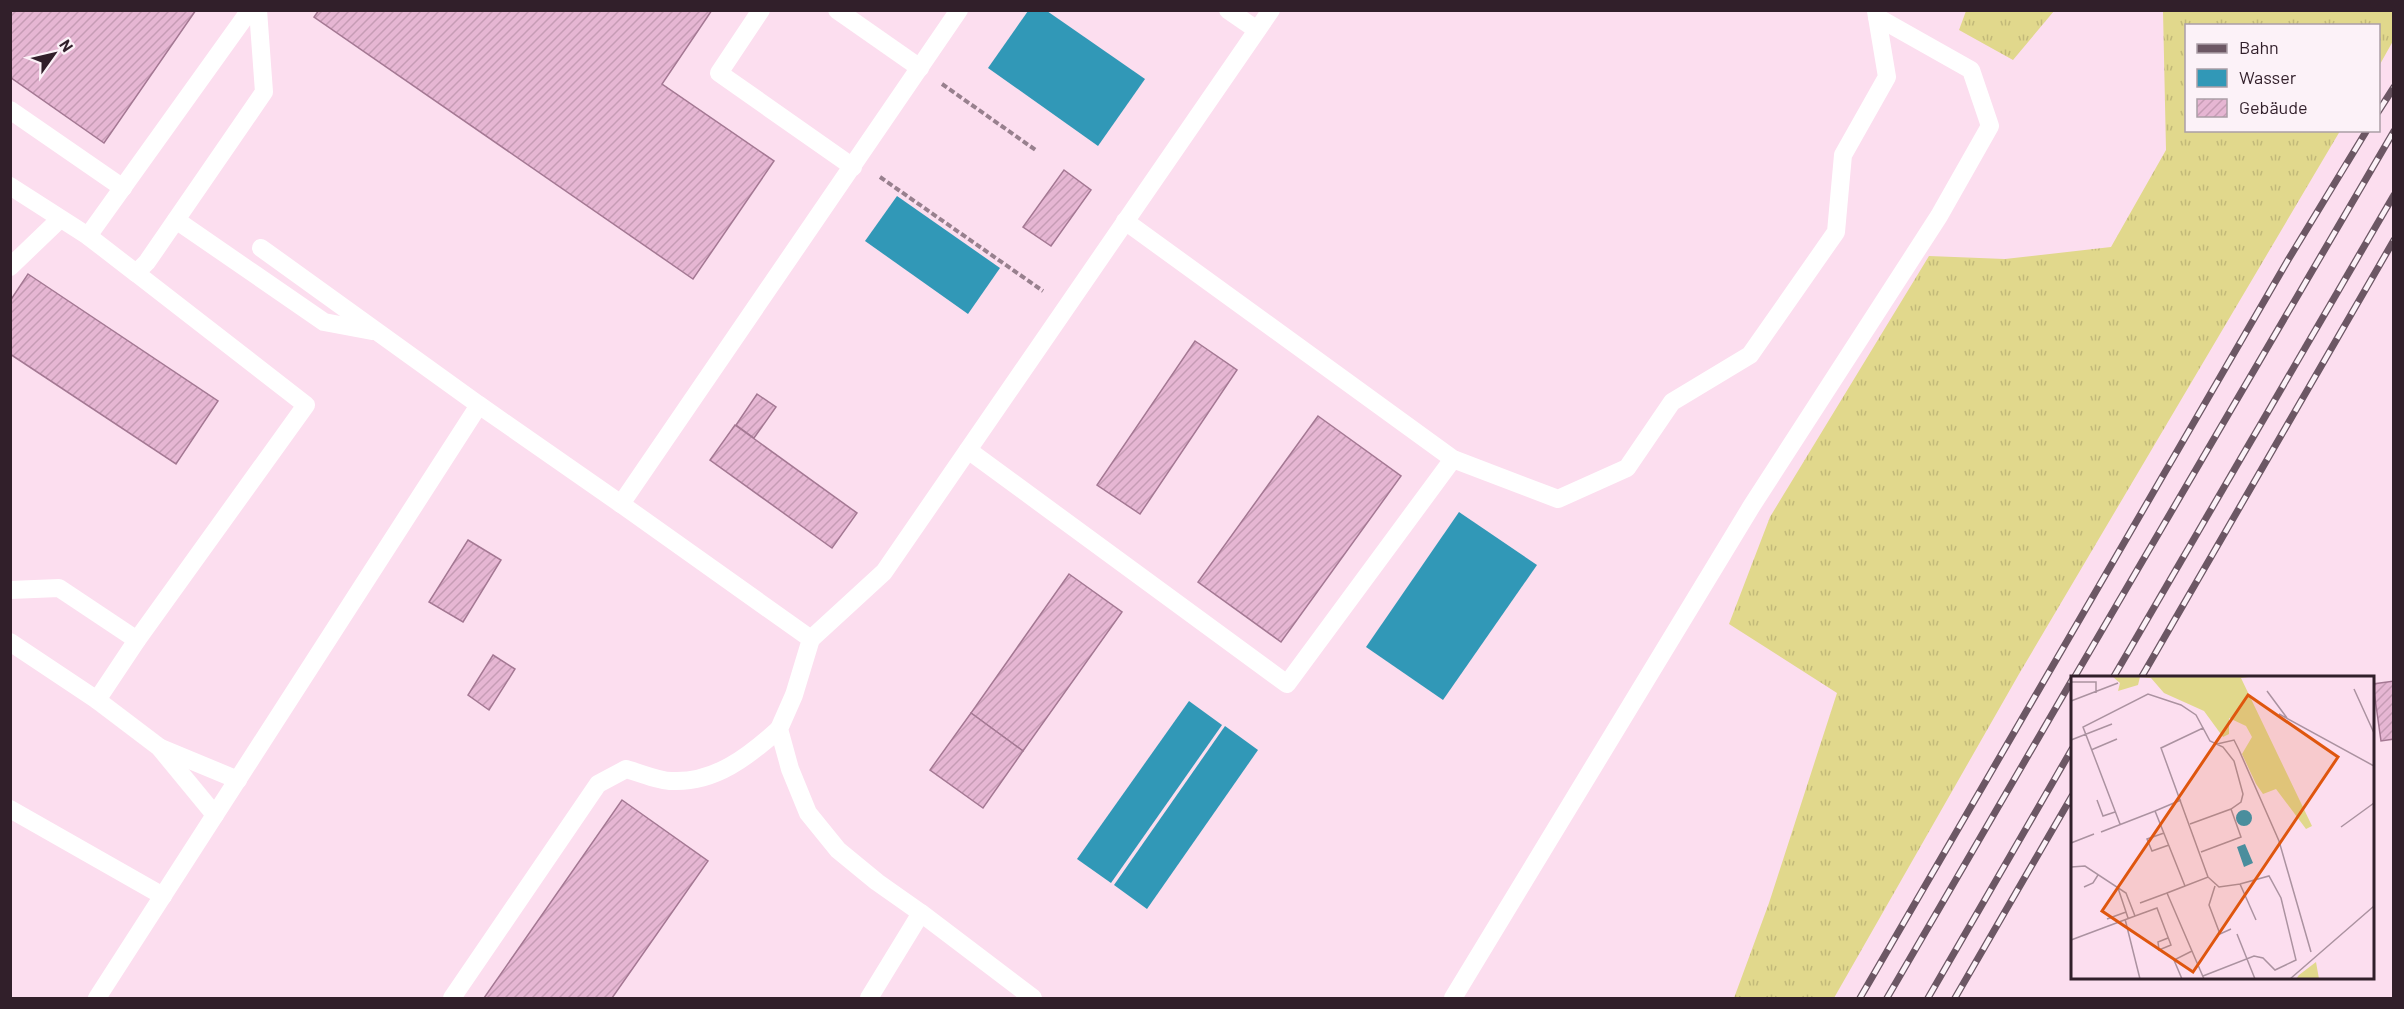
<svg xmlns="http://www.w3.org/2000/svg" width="2404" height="1009" font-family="Barlow,sans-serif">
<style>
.grass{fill:url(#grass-tufts)}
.water{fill:#3198b7}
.building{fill:url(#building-hatch);stroke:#a47893;stroke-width:1.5}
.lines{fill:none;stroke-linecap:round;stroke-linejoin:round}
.path{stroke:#98808e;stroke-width:4;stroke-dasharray:6 3;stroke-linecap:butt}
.service{stroke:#fff;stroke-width:18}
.rail-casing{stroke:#6c5764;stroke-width:7}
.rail{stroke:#fcf2f8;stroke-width:4.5;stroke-dasharray:14;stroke-linecap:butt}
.inset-road{fill:none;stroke:#ab92a0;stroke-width:1.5}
.view{fill:#df560e;fill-opacity:0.15;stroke:#df560e;stroke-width:3}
.inset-edge{fill:none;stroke:#311f2a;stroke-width:3}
</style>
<defs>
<pattern id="grass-tufts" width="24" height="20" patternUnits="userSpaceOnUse" patternTransform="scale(1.5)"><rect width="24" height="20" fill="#e1d88c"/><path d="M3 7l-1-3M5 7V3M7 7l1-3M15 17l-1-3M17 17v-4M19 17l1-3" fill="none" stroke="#c2b979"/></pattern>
<pattern id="building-hatch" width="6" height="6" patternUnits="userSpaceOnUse" patternTransform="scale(1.5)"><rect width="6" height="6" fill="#e6b6d3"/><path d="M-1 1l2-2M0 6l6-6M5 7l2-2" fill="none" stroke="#c69cb5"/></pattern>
</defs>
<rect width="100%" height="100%" fill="#fcdeef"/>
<g class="grass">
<polygon points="1966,11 1966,10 2054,11 2013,60 1959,30"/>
<polygon points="2163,11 2393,11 2393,41 2379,66 2378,26 2186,26 2186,130 2340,131 2019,674 1834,998 1734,998 1769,903 1837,693 1729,624 1770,517 1929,256 2005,259 2111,247 2166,150"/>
</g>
<g class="water">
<polygon points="1028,11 1047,11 1145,79 1098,146 988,68"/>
<polygon points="897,196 1000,268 968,314 865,241"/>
<polygon points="1459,512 1537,565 1443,700 1366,647"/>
<polygon points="1189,701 1222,725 1111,883 1077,859"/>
<polygon points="1225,726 1258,750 1147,909 1114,885"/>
</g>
<g class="building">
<polygon points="10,10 196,10 104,143 10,77"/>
<polygon points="319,10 712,10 662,84 774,161 693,279 314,17"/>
<polygon points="1064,170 1091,190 1051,246 1023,227"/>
<polygon points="28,274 218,401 176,464 10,354 10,301"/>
<polygon points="1195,341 1237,370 1140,514 1097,485"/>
<polygon points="757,394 776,407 754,438 736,425"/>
<polygon points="1318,416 1401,476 1281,642 1198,582"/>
<polygon points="735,425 857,513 832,548 710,460"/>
<polygon points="468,540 501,560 463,622 429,602"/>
<polygon points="1069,574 1122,612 1023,751 971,713"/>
<polygon points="493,655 515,669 489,710 468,695"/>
<polygon points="2394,681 2394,739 2381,741 2373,684"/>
<polygon points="971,713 1023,751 983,808 930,770"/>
<polygon points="622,800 708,861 612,998 484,998"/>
</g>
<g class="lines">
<g class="path">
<polyline points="942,84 1037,151"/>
<polyline points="880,177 1043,291"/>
</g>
<g class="service">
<polyline points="761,10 719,73 853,167"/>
<polyline points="837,10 920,68"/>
<polyline points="1228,10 1257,30"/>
<polyline points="10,110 123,188"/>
<polyline points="10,186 88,236 136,273"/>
<polyline points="176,220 324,322 372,331"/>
<polyline points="1125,221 1453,459 1558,499 1627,468 1672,402 1750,355 1836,232 1843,155 1887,77 1876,11"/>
<polyline points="88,236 250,10"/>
<polyline points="261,248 479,405"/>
<polyline points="10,267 60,219"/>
<polyline points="968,450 1287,684 1453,459"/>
<polyline points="621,504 811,639 794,695 779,729 790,769 808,813 838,850 877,882 921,913 869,998"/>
<polyline points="10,590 59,588 137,640"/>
<polyline points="811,639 884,572 1271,10"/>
<polyline points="10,642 97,700 137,640 306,405 136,273 147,262 264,92 258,10"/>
<polyline points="97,700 159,747 215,815"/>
<polyline points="161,748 238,780"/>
<polyline points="10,809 163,896"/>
<polyline points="921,913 1033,998"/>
<polyline points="97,998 479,405 621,504 959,10"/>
<path d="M 452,998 L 598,784 L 626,769 C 641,773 658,781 672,781 C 715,783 749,756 779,729"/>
<polyline points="1453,998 1751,507 1939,216 1990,126 1971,70 1877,17"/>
</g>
<g class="rail-casing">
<g id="rail">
<polyline points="2378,112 2394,87"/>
<polyline points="2074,678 2394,131"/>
<polyline points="2113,678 2394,195"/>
<polyline points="2141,678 2394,240"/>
<polyline points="1860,998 2288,260 2367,130"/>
<polyline points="1887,998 2072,680"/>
<polyline points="1928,998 2072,749"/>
<polyline points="1955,998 2072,796"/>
</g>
</g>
<use href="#rail" class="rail"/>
</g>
<g transform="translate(2071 676)">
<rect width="303" height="303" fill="#fcdeef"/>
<path d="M 27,0 L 185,0 L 170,2 L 241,150 L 235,153 L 205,113 L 192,118 L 185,108 L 171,78 L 181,61 L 175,50 L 158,42 L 158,58 L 152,61 L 133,35 L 93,17 L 80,2 L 69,1 L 67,9 L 47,15 L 49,7 L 42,1 ZM 245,286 L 248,303 L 225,303 L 228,299 Z" fill="#e1d88c"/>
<path d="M165 142a8 8 0 1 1 16 0a8 8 0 1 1-16 0ZM 174,168 L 182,187 L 173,191 L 166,171 Z" fill="#3198b7"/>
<path class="inset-road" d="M 0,6 L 25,6 L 25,17M 283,13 L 303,57M 196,15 L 216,42M 0,25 L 47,7M 208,38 L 303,90M 0,64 L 41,48M 146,68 L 163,64 L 168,74 L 208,165 L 240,276M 20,74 L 46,63M 26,124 L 32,140 L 44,136M 84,135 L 110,124M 49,148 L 12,51 L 77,18 L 110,29 L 125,39 L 132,52M 119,148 L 160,133 L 170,126 L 172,118 L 163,85 L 152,71 L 139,65 L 132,52 L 90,72 L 137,201M 270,151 L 303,127M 30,156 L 84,135 L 114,210 L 96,217 L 133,303M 93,157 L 76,163 L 81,175 L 98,169M 0,167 L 23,158M 130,176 L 170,161 L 160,133M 0,191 L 14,190 L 55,217 L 64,240 L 86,232 L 100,269 L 88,274 L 87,266 L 97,262M 114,210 L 137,201 L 148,211 L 169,208 L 185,244M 144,210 L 138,229 L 149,258 L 160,253M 13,211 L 22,207 L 27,199M 47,212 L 57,242M 69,227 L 96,217M 36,243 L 55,236M 54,243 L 69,303M 166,258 L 184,303M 0,264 L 64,240M 132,300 L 183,280 L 192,282 L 204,294 L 225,284 L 210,222 L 198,200 L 169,208M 111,303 L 103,284 L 121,275M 219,303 L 303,230"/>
<path class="view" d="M 177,19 L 267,81 L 122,296 L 31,235 Z"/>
<rect width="303" height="303" class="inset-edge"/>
</g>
<rect width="2404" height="1009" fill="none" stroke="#311f2a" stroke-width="24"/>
<rect x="2185" y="24" width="195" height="108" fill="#fcf2f8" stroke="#ab9ea6" stroke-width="1.5"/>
<rect x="2197" y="44" width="30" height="9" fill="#6c5764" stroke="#ab9ea6" stroke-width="1.5"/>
<text x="2239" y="54" font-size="18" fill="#311f2a">Bahn</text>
<rect x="2197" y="69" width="30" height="18" fill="#3198b7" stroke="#ab9ea6" stroke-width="1.5"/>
<text x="2239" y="84" font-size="18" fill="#311f2a">Wasser</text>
<rect x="2197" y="99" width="30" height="18" fill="url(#building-hatch)" stroke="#ab9ea6" stroke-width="1.5"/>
<text x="2239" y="114" font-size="18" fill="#311f2a">Gebäude</text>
<g transform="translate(54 54) rotate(56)" stroke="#fcf2f8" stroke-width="4.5" paint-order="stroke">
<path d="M0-4.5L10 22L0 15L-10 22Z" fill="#311f2a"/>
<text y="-9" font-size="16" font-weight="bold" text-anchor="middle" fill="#311f2a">N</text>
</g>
</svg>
